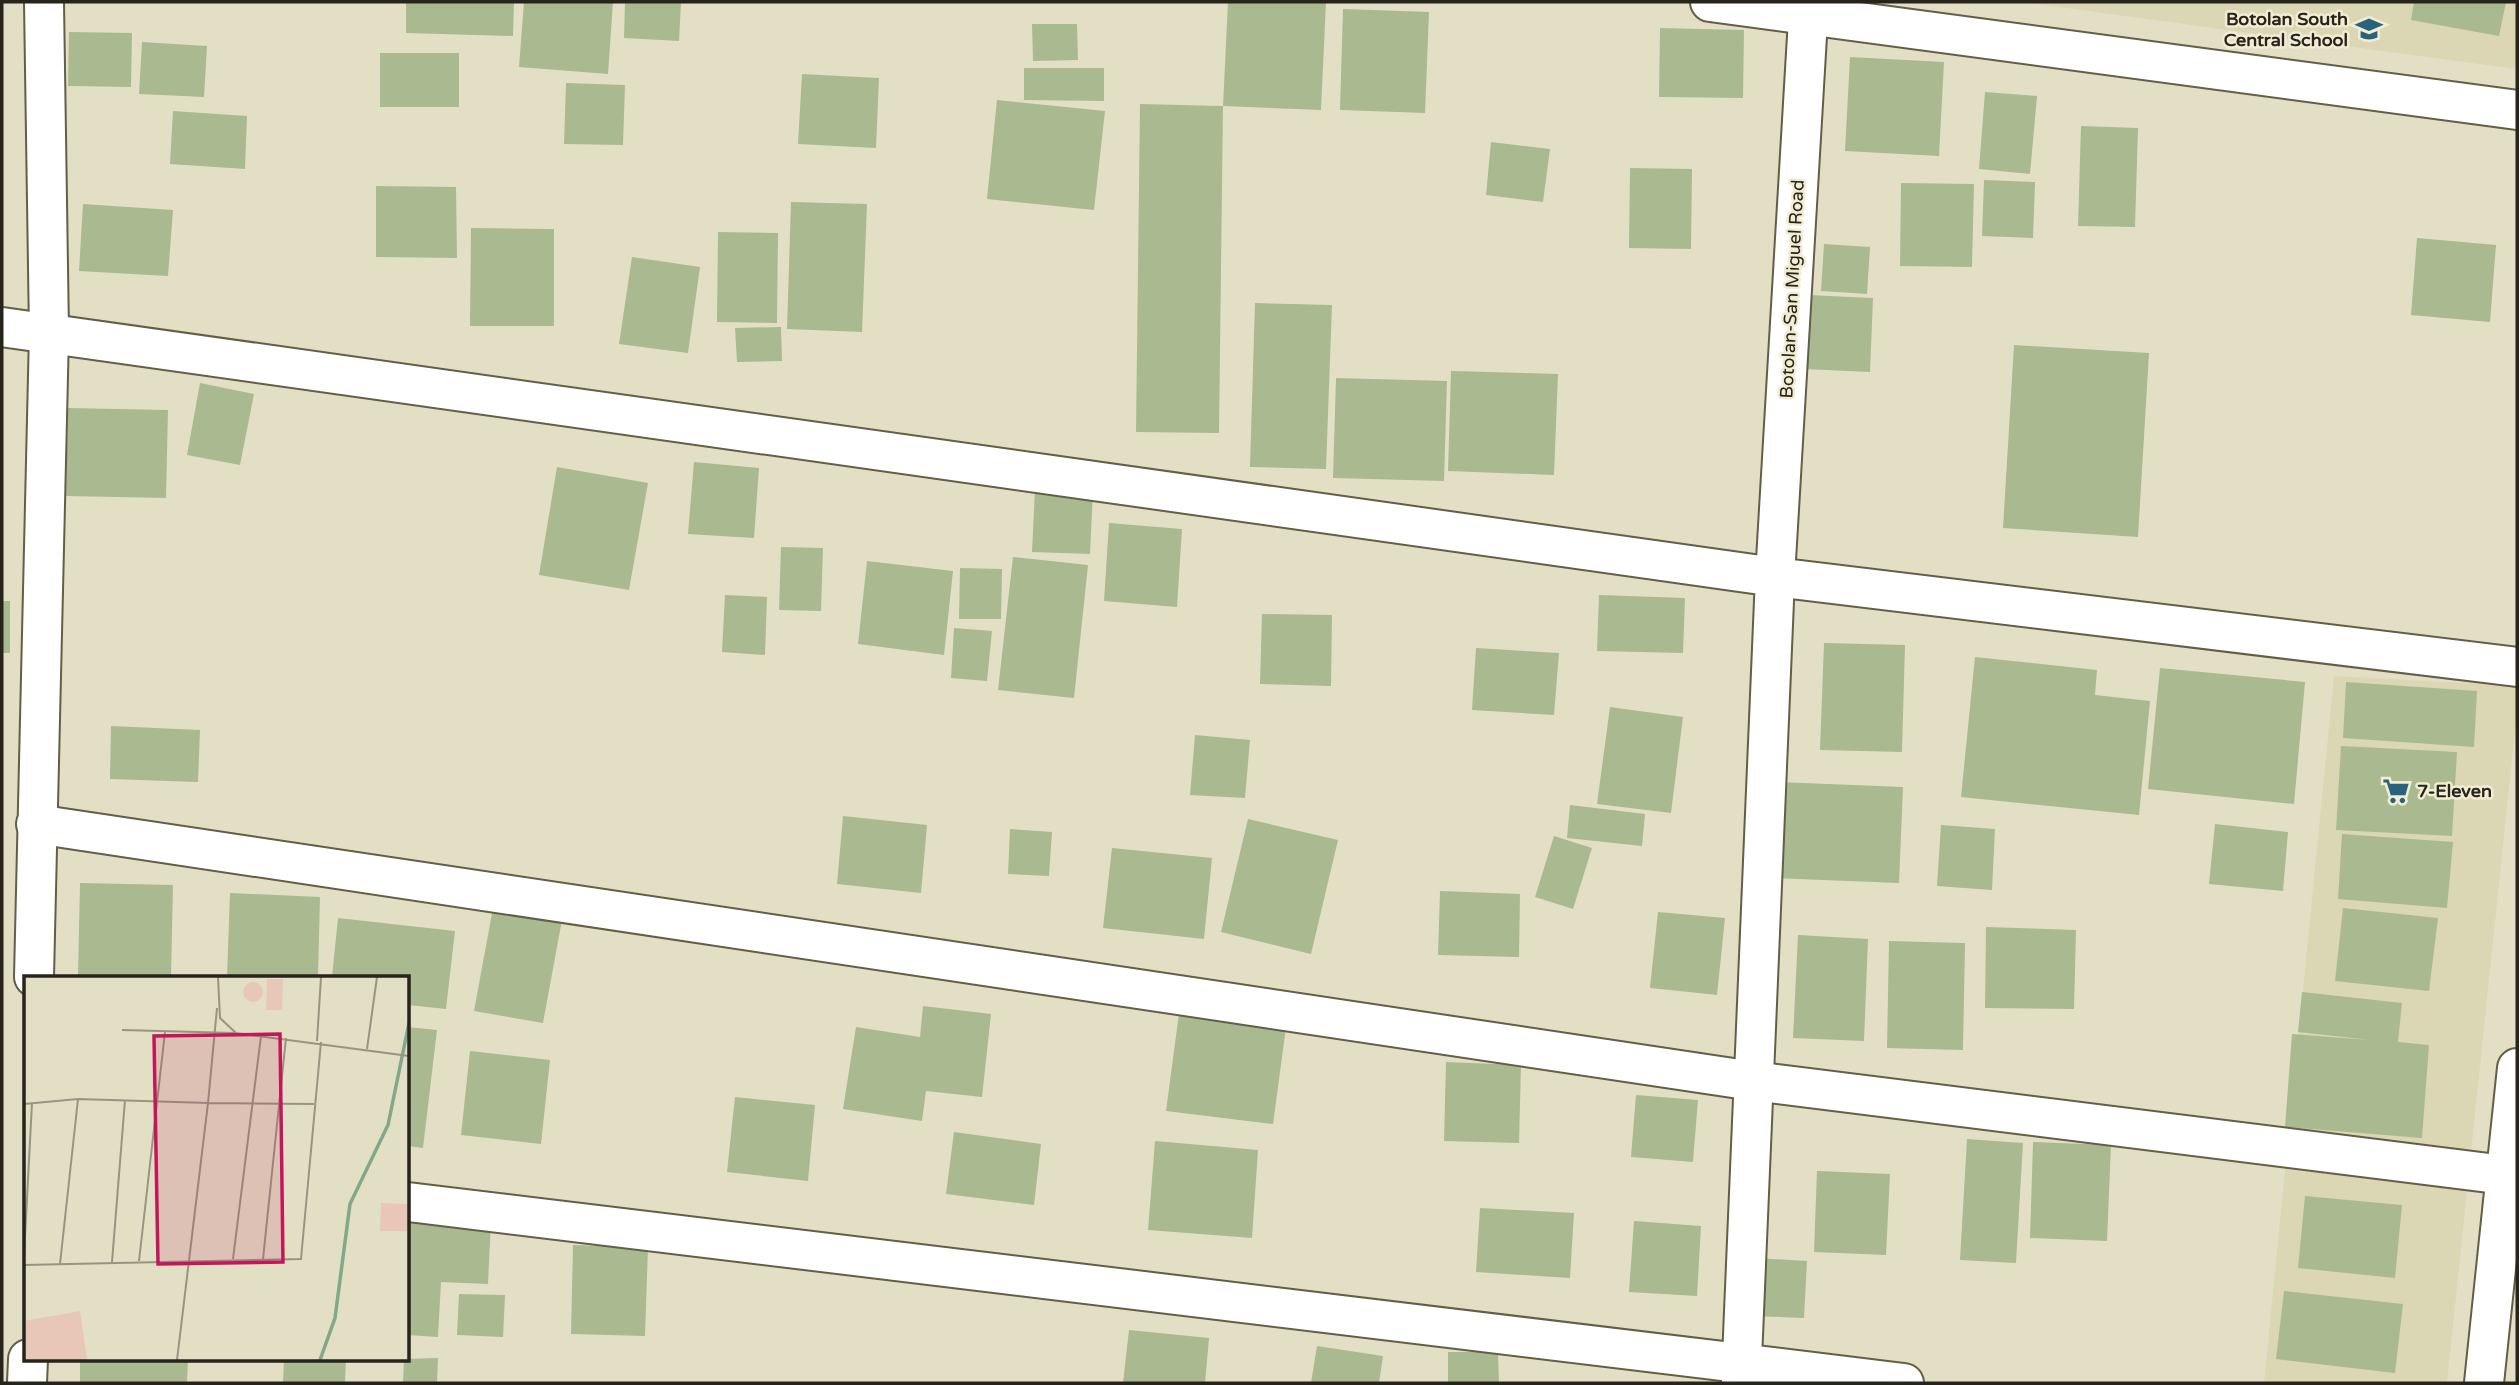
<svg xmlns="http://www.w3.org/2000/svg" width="2519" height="1385" font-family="'Varela Round',sans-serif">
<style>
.built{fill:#dbd6b4}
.building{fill:#a9ba91}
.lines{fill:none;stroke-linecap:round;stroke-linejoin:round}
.minor-casing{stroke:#625e48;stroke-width:42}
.secondary-casing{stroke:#625e48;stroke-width:42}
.primary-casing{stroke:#625e48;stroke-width:42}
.minor{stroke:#fff;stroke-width:38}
.secondary{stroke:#fff;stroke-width:38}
.primary{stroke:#fff;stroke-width:38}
.labels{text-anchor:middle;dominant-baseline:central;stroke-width:5;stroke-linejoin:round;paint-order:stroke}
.poi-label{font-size:18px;font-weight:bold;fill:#26241b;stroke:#f1ecd2;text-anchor:end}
.street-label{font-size:18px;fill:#26241b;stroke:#f1ecd2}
.inset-river{fill:none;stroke:#82a88b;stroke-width:3.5}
.inset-road{fill:none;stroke:#979481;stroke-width:2}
.view{fill:#c2185b;fill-opacity:0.15;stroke:#c2185b;stroke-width:3.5}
.inset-edge{fill:none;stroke:#26241b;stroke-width:3.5}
</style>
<rect width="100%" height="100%" fill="#e3dfc5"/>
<g class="built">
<polygon points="2023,2 2517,2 2517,69 2419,56"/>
<polygon points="2334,676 2517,686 2517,711 2447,1383 2264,1383"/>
</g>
<g class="building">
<polygon points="406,2 514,2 513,36 406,33"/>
<polygon points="524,2 613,2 608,74 519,67"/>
<polygon points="625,2 681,2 679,41 624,38"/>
<polygon points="1228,2 1326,2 1321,110 1223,106 1219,433 1136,432 1140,104 1223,106"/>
<polygon points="2414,2 2506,2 2499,36 2411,20"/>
<polygon points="1343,9 1429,12 1425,113 1340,110"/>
<polygon points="1032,24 1077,24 1078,60 1033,61"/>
<polygon points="1660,28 1744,30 1743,98 1659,97"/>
<polygon points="69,32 132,33 131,87 68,86"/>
<polygon points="142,42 207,46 204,97 139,94"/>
<rect x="380" y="53" width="79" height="54"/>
<polygon points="1850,57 1944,62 1939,156 1845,151"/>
<polygon points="1024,68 1104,68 1104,101 1024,100"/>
<polygon points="802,74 879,78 876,148 798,144"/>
<polygon points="566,83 625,85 623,145 564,144"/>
<polygon points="1985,92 2037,96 2030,174 1979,169"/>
<polygon points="997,100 1105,111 1094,210 987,199"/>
<polygon points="173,111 247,116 245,169 170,164"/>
<polygon points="2081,126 2138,128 2135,227 2078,226"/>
<polygon points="1491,142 1550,149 1543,202 1486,195"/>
<polygon points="1630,168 1692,169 1691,249 1629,248"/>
<polygon points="1984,180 2035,182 2033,238 1982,236"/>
<polygon points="1901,183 1974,184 1972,267 1900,266"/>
<polygon points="376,186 456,187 457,258 376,257"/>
<polygon points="791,202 867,204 862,332 787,329"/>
<polygon points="83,204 173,210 168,276 79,271"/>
<polygon points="471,228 554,229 554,326 470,326"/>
<polygon points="718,232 778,233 777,323 717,322"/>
<polygon points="2417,238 2496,245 2490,322 2411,315"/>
<polygon points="1824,244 1870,247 1867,294 1821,291"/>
<polygon points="632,257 700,267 688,353 619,344"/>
<polygon points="1808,295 1873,298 1870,372 1805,369"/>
<polygon points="1255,303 1332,305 1326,469 1250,467"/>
<polygon points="781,327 782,361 737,362 735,328"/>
<polygon points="2014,345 2149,353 2138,537 2003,528"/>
<polygon points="1451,371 1558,374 1554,475 1448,471"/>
<polygon points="1336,378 1447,381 1444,481 1333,478"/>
<polygon points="200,383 254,394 240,465 187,455"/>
<polygon points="68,408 168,410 166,498 66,496"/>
<polygon points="694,462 759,468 754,538 688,534"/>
<polygon points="557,467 648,483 629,590 539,575"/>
<polygon points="1035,488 1093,491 1090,554 1032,552"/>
<polygon points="1109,523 1182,529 1177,607 1104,601"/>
<polygon points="781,547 823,548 821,611 779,610"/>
<polygon points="1013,557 1088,565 1074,698 998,690"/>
<polygon points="867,561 953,571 944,655 858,644"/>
<polygon points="960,568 1002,569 1001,619 959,619"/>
<polygon points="725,595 767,597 765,655 722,652"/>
<polygon points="1599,595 1685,598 1683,653 1597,651"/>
<rect x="2" y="601" width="8" height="52"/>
<polygon points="1262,614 1332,615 1331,686 1260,684"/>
<polygon points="954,628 992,631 987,681 951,678"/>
<polygon points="1824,643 1905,645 1902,752 1820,750"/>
<polygon points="1476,648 1559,653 1554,715 1472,710"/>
<polygon points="1975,657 2097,670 2095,695 2150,701 2139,815 1961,797"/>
<polygon points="2160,668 2305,682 2294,804 2148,789"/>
<polygon points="2346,682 2477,691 2474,747 2343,738"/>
<polygon points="1610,707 1683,717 1671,813 1597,804"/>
<polygon points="111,726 200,730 198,782 110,779"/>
<polygon points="1195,735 1250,740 1245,798 1190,795"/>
<polygon points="2341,746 2457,752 2452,836 2336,830"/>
<polygon points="1778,782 1903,787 1899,883 1773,878"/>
<polygon points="1570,805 1645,814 1642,846 1567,838"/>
<polygon points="843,816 927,825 921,893 837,884"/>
<polygon points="1248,819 1338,840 1311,954 1221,932"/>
<polygon points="2215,824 2288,832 2283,891 2209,884"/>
<polygon points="1941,825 1995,829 1992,890 1937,886"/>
<polygon points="1010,829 1052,832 1049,876 1008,874"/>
<polygon points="2342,834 2453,842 2447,908 2338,899"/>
<polygon points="1554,836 1592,848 1573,909 1535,897"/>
<polygon points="1112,848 1212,858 1204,939 1103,928"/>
<polygon points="80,883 173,885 171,977 78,976"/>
<polygon points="1440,891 1520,894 1519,957 1438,955"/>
<polygon points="230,893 320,897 318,977 227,977"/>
<polygon points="495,897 564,909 543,1023 474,1011"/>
<polygon points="2343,908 2438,918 2429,991 2335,981"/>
<polygon points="1658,912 1725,918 1717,995 1650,988"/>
<polygon points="338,918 455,931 446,1009 408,1005 408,977 332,977"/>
<polygon points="1986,927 2076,930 2074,1009 1985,1008"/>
<polygon points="1798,935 1868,939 1864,1041 1793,1038"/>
<polygon points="1889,941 1965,943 1963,1050 1887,1048"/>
<polygon points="2302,992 2402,1003 2398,1042 2429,1045 2422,1138 2285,1127 2292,1034 2370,1040 2298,1032"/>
<polygon points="923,1006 991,1014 982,1097 926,1091 922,1121 843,1109 856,1027 920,1037"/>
<polygon points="1180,1006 1287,1020 1273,1124 1166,1111"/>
<polygon points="408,1027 437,1030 423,1148 408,1146"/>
<polygon points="470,1051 550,1060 541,1144 461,1135"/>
<polygon points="1446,1062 1521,1065 1519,1143 1444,1141"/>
<polygon points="1636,1095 1698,1100 1693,1162 1631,1157"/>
<polygon points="735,1097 815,1105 808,1181 727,1172"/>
<polygon points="954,1132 1041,1144 1034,1205 946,1194"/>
<polygon points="1967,1139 2023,1143 2016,1263 1960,1260"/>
<polygon points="1155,1141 1258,1150 1252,1238 1148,1230"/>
<polygon points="2033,1142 2111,1145 2107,1241 2030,1238"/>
<polygon points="1817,1171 1890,1174 1886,1255 1814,1252"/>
<polygon points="2305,1196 2402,1205 2395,1278 2298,1268"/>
<polygon points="1480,1208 1574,1213 1570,1278 1476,1272"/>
<polygon points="408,1210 491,1220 488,1284 441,1282 438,1337 408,1335"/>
<polygon points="1634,1221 1701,1226 1697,1296 1629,1292"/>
<polygon points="573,1245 648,1247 645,1336 571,1334"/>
<polygon points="1756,1258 1807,1261 1804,1318 1752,1316"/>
<polygon points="2284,1291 2403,1304 2395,1373 2276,1359"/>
<polygon points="459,1294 505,1295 503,1337 457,1335"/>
<polygon points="1129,1330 1209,1338 1205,1383 1123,1383"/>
<polygon points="1317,1346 1383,1356 1379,1383 1311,1383"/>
<polygon points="1448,1352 1498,1352 1499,1383 1448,1383"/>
<polygon points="438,1358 437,1383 403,1383 404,1359"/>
<polygon points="80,1359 188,1359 187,1383 80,1383"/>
<polygon points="284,1359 346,1359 345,1383 283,1383"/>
</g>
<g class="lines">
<g class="minor-casing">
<g id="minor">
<polyline points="1710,2 2517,110"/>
<polyline points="2,327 1775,577 1741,1383"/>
<polyline points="36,824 1753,1081 2505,1175"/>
<polyline points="34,977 49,333 44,2"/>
<polyline points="408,1202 1904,1383"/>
<polyline points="27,1383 28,1359"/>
</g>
</g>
<g class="secondary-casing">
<polyline id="secondary" points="1809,2 1775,577 2517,667"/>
</g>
<g class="primary-casing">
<polyline id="primary" points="2484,1383 2517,1068"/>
</g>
<use href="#minor" class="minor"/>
<use href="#secondary" class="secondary"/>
<use href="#primary" class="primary"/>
</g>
<defs>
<g id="school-bare" transform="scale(2.1)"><path d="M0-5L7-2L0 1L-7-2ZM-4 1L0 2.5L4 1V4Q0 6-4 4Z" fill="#29627c" stroke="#f1ecd2" stroke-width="2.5" paint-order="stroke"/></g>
<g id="supermarket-bare" transform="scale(2.1)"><path d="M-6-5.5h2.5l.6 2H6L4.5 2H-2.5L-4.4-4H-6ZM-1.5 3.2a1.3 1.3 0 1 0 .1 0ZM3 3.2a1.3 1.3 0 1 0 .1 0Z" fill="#29627c" stroke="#f1ecd2" stroke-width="2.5" paint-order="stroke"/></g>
</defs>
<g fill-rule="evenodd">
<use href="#school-bare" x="2369" y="29"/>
<use href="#supermarket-bare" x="2396" y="791"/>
</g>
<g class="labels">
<g class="poi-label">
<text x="2348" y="19">Botolan South<tspan x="2348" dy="21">Central School</tspan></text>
<text x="2417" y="791" text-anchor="start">7-Eleven</text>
</g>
<g class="street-label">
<text transform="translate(1792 289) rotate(-87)">Botolan-San Miguel Road</text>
</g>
</g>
<g transform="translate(24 976)">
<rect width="385" height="385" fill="#e3dfc5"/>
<path d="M 56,335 L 63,384 L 0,384 L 0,345 Z" fill="#e8c7b8"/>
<path d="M 243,3 L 259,3 L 258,34 L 242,34 ZM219 16a10 10 0 1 1 20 0a10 10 0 1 1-20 0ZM 357,227 L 384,228 L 384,255 L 356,255 Z" fill="#e8c7b8"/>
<path class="inset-river" d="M 296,384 L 311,342 L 326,228 L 364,149 L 385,47"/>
<path class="inset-road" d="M 194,1 L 196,42 L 212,57 L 385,80M 98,54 L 211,57M 293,65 L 297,1M 343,73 L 353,1M 0,128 L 54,123 L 184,127 L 193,32M 0,280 L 8,127M 209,283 L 237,60M 239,283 L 262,62M 115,285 L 141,56M 88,286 L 101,124M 36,288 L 54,123M 0,289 L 277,283 L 297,66M 153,384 L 184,127 L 290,128"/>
<path class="view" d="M 256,58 L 259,286 L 134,288 L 130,60 Z"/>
<rect width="385" height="385" class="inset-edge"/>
</g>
<rect width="2519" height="1385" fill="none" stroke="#26241b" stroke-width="7"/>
</svg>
